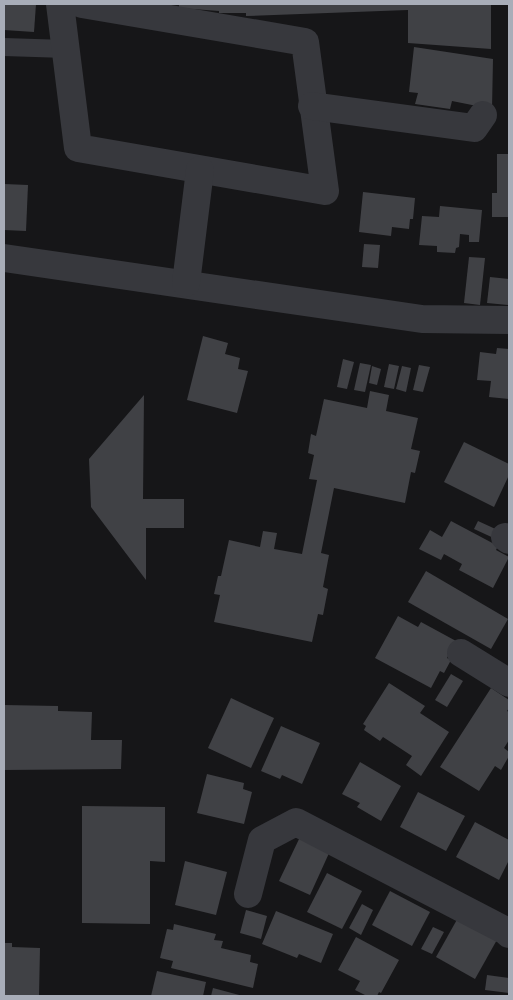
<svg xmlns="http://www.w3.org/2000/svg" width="513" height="1000" font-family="'Exo 2',sans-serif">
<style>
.building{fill:#404145}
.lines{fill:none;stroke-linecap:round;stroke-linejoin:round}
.lane{stroke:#37383d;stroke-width:18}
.street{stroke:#37383d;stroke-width:28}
</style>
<rect width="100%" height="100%" fill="#161618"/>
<g class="building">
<polygon points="4,4 36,4 34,32 4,30"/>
<polygon points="179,4 491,4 491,49 408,43 408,10 246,16 246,13 219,13 219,11 179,8"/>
<polygon points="414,47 493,59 492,109 452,101 450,109 415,104 418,93 409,92"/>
<polygon points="497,154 509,154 509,217 492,217 492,193 497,193"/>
<polygon points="4,184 28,185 26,231 4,230"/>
<polygon points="363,192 415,198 413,219 410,219 409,229 392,227 391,236 359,232"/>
<polygon points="440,206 482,210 479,242 469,242 469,235 460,234 459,247 456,248 455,253 437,252 437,246 419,245 422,216 439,217"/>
<polygon points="364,244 380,245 378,268 362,267"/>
<polygon points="469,257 485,258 480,305 464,303"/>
<polygon points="490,277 509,279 508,305 487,303"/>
<polygon points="203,336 228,343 225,354 240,358 238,369 248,371 237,413 187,400"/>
<polygon points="497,348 509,349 509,399 489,397 491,381 477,380 480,352 496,354"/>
<polygon points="343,359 354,362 347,389 337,387"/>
<polygon points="360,363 371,365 365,392 354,390"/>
<polygon points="389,364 399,366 394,389 384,387"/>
<polygon points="419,365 430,367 423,392 413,390"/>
<polygon points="372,366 381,369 377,385 369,383"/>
<polygon points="402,366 411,368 406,392 396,389"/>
<polygon points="370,391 389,395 386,411 418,418 411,449 420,451 415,473 411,472 405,503 334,488 321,553 329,555 323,587 328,589 323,615 318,614 312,642 214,622 220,595 214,594 218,576 221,576 229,540 260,547 263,531 277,533 274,549 302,554 317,480 309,479 314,455 308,453 311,434 316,436 324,399 367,408"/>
<polygon points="144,395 143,499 184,499 184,528 146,528 146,580 91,507 89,459"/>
<polygon points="464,442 509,464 509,475 494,507 444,482"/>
<polygon points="451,521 498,546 496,550 509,557 493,588 459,570 462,564 444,554 441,560 419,549 430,530 442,537"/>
<polygon points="478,521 502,532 498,540 474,529"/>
<polygon points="426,571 508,619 491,649 408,602"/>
<polygon points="398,616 418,627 421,622 456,641 447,658 451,660 444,673 440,671 431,688 375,658"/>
<polygon points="451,674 463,681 447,707 435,700"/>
<polygon points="389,683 425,706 420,713 449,732 421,776 406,765 412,756 383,737 380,741 364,730 366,726 363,724"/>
<polygon points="491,688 509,700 509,708 507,711 509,712 509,740 504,748 509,752 509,756 501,770 495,766 479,791 440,767"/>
<polygon points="231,698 274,718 251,768 208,748"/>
<polygon points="4,705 58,706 58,711 92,712 91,740 122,740 121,769 4,770"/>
<polygon points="281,726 320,743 302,784 282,775 280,779 261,771"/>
<polygon points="360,762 401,786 381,821 357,807 360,803 342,794"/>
<polygon points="207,774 244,783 243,789 252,792 244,824 197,813"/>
<polygon points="418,792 465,816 446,851 400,827"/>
<polygon points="82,806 165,807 165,862 150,861 150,924 82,923"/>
<polygon points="475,822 509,840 509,860 499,880 456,857"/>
<polygon points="300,837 330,851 310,895 279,881"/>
<polygon points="185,861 227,872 216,915 175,905"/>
<polygon points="327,873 362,891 342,929 307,912"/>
<polygon points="390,891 430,912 412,946 372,925"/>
<polygon points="362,904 373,910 361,935 349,928"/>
<polygon points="246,910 267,916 261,939 240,933"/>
<polygon points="276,911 333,934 321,963 299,954 297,958 262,944"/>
<polygon points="459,916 498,938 475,979 436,957"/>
<polygon points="174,924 216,934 214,940 223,941 221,948 251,955 250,962 258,964 253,988 171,968 173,961 160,958 167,929 173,930"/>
<polygon points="433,927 444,932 432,954 421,949"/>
<polygon points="356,937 399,960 381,993 379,992 377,996 367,996 355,990 360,981 338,970"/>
<polygon points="4,943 12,943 12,947 40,948 39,996 4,996"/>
<polygon points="157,971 206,982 203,996 151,996"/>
<polygon points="487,975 509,978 509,993 485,990"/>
<polygon points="213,988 243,996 211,996"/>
</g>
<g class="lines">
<polyline class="lane" points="4,47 66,49"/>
<g class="street">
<polyline points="60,4 78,148 325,191 305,42 82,4"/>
<polyline points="312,106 474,128 483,115"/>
<polyline points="4,258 422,319 509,320"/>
<polyline points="186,283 200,170"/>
<polyline points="505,537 509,540"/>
<polyline points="461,653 509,683"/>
<polyline points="248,894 262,840 296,822 508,932 509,934"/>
</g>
</g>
<rect width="513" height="1000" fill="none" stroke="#a8adb8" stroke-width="10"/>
</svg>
